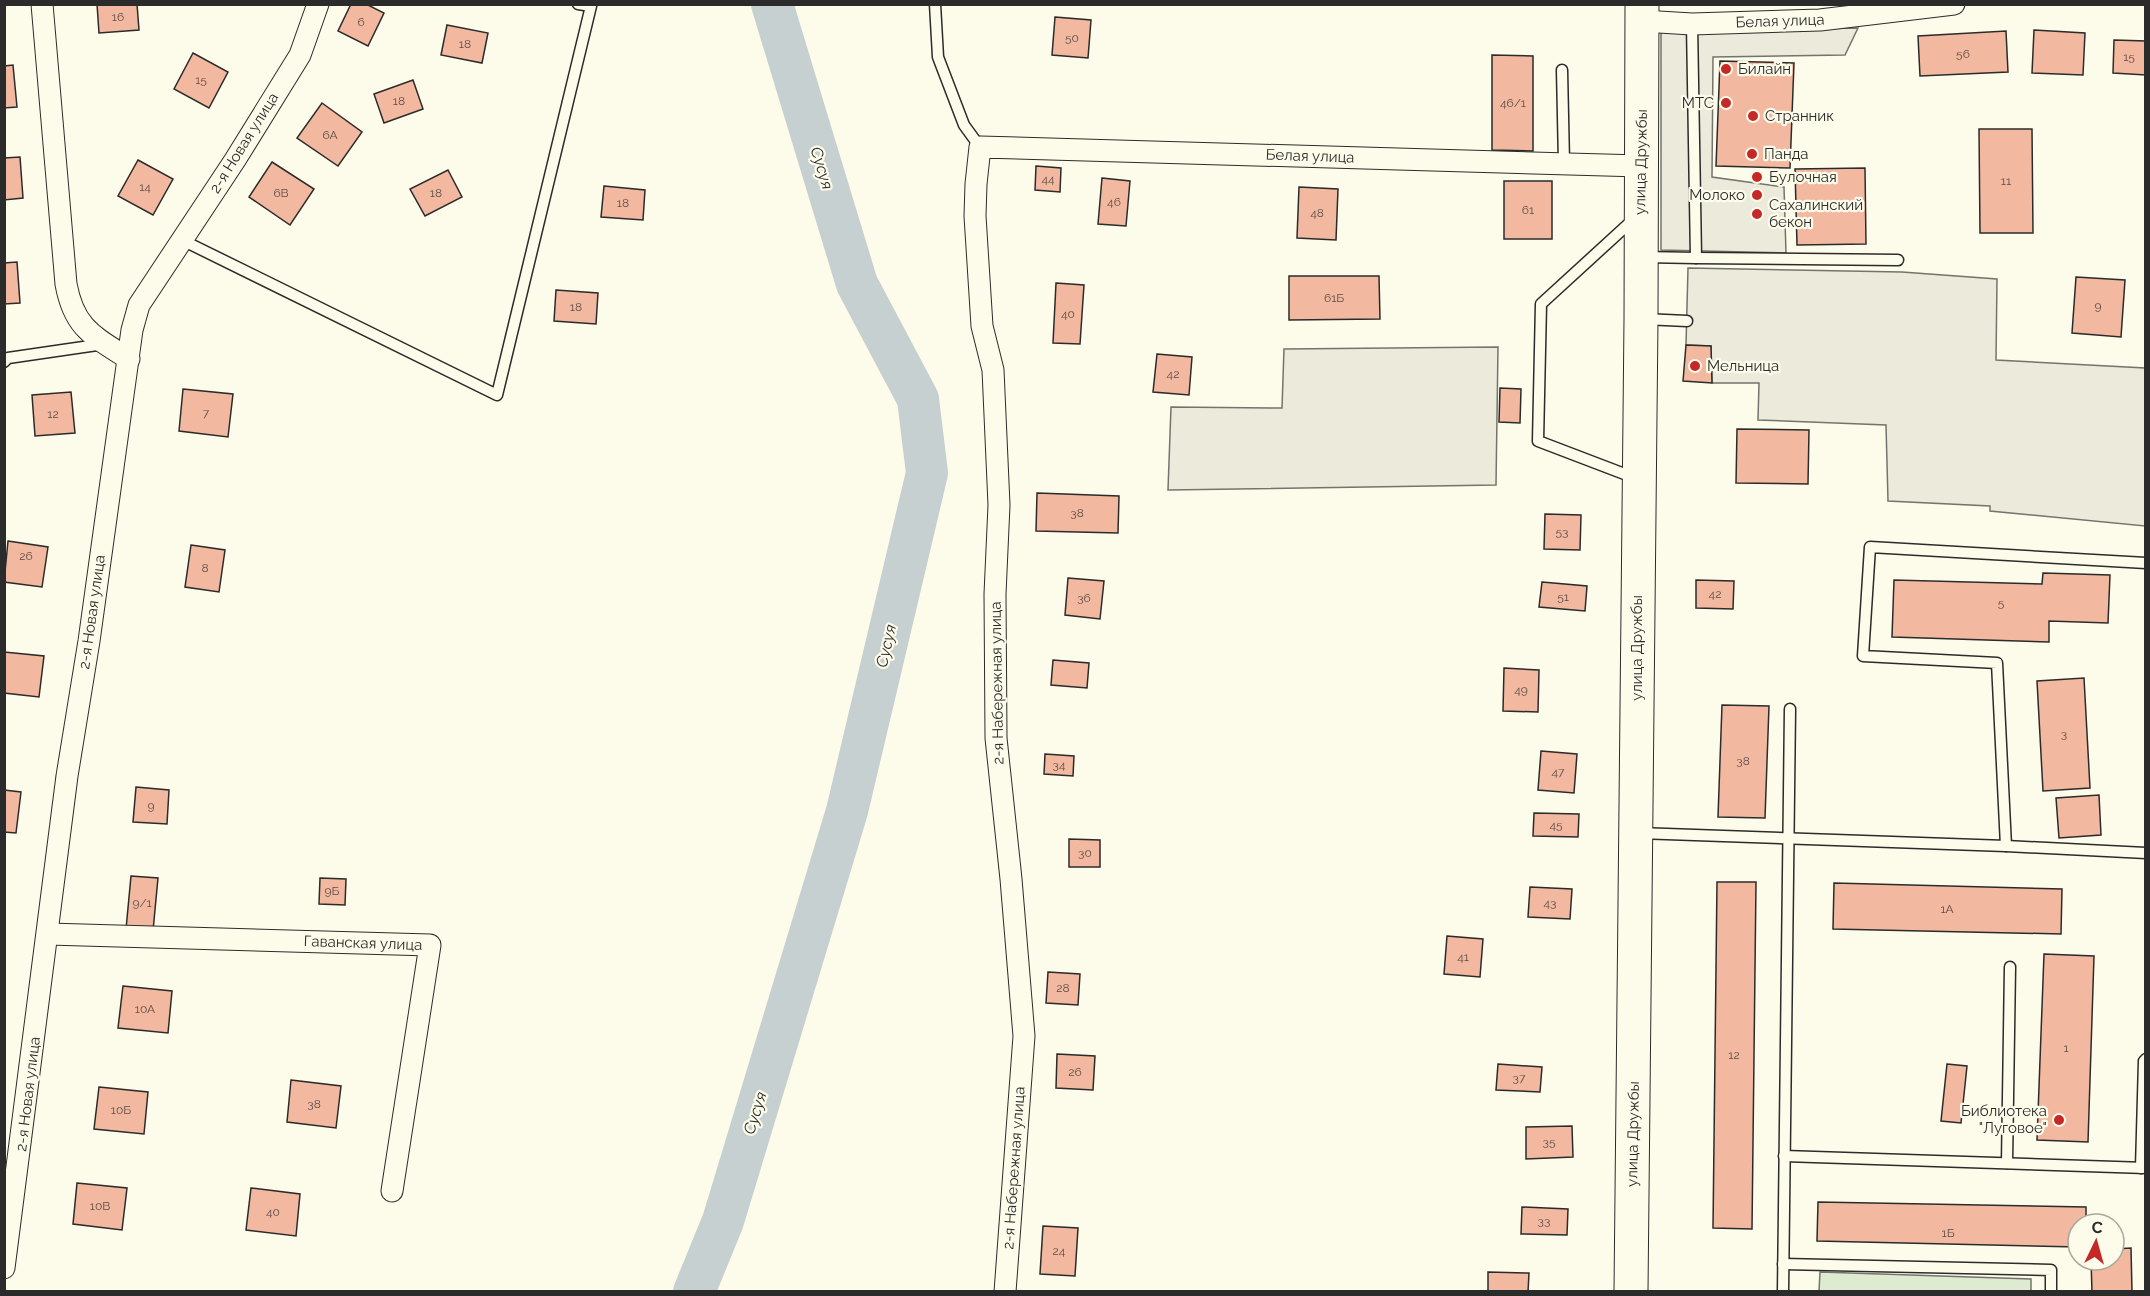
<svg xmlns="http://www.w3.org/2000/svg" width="2150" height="1296" font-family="Raleway,sans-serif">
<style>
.green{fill:#deebd1;stroke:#74746e;stroke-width:1.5}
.parking{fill:#eceadb;stroke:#74746e;stroke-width:1.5}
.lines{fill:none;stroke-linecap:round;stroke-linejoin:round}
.river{stroke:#c7d0d0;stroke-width:42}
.building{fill:#f2b8a0;stroke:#2b2b2b;stroke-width:1.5}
.lane-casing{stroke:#2b2b2b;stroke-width:13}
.street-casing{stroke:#2b2b2b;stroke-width:23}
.primary-casing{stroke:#2b2b2b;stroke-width:35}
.lane{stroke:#fdfbea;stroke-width:10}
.street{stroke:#fdfbea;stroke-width:21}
.primary{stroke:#fdfbea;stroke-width:33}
.poi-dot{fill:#c62828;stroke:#fdfbea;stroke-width:2}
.labels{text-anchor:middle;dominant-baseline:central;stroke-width:4.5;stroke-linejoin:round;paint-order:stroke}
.number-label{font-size:12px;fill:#5d4e48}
.street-label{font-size:15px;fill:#2b2b2b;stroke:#fdfbea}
.poi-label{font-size:15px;fill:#2b2b2b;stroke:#fdfbea;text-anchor:start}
.water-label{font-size:16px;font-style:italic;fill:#2b2b2b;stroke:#fdfbea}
</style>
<rect width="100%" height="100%" fill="#fdfbea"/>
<polygon class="green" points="1820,1272 2031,1279 2031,1291 1819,1291"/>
<g class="parking">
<polygon points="1858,28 1845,55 1713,57 1712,177 1784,187 1786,253 1661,250 1661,32"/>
<polygon points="1688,268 1902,272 1997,279 1996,360 2145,368 2145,526 1990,511 1990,506 1888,501 1886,425 1758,420 1759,383 1712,383 1711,346 1686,345"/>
<polygon points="1498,347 1496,485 1168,490 1171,407 1282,408 1284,349"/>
</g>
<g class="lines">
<polyline class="river" points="694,1292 723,1221 847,811 927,473 918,399 857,284 772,4"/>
</g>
<g class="building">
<polygon points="97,4 137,4 139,30 99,33"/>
<polygon points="351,4 366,4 384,13 368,46 338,31"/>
<polygon points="1055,17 1091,20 1088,58 1052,55"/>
<polygon points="447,25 488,33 482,63 441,55"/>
<polygon points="2034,30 2085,33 2083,75 2032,73"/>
<polygon points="2006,31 2008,72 1920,76 1918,36"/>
<polygon points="2114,40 2146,41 2146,75 2113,73"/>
<polygon points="193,53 228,72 209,108 174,89"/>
<polygon points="1492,55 1533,56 1533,151 1492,150"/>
<polygon points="1720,61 1794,63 1790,168 1716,166"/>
<polygon points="13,65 17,107 4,108 4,66"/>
<polygon points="413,80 423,109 384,123 374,94"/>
<polygon points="322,103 362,132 338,166 297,138"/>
<polygon points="1979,129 2032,129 2033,233 1980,233"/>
<polygon points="20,157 23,198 4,200 4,158"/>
<polygon points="138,160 173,179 153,215 118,196"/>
<polygon points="272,162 314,189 290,225 249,197"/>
<polygon points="1036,166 1061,168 1060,192 1035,190"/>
<polygon points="1865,168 1866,244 1797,245 1795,169"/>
<polygon points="448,170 462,197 425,216 410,189"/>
<polygon points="1102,178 1130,181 1126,226 1098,224"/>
<rect x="1504" y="181" width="48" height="58"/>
<polygon points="604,186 645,190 643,220 601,217"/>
<polygon points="1299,187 1338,189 1336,240 1297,238"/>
<polygon points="17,262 20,303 4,304 4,263"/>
<polygon points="1289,276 1379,276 1380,319 1289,320"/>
<polygon points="2076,277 2125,280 2121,337 2072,333"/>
<polygon points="1056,283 1084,285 1080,344 1053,343"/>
<polygon points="556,290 598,293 596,324 554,321"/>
<polygon points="1686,345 1711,346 1712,383 1683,381"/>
<polygon points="1157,354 1192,357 1189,395 1153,392"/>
<polygon points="1500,388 1521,389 1520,423 1499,422"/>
<polygon points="183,389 233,394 228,437 179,431"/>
<polygon points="71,392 75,433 35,436 32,395"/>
<polygon points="1737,429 1809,430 1808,484 1736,483"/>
<polygon points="1037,493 1119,496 1118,533 1036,531"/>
<polygon points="1545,514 1581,515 1580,550 1544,549"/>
<polygon points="8,541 48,547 42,587 4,582"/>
<polygon points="191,545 225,550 219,592 185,587"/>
<polygon points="2043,573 2110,575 2108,623 2049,621 2049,642 1892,637 1894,580 2042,584"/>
<polygon points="1068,578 1104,581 1100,619 1065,615"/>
<polygon points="1696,580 1734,581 1733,609 1696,608"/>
<polygon points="1542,582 1587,586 1585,611 1539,607"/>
<polygon points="4,652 44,656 39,697 4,693"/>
<polygon points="1053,660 1089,663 1087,688 1051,685"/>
<polygon points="1504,668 1539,670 1538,712 1503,711"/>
<polygon points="2084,678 2090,788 2043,791 2037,681"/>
<polygon points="1722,705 1769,706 1765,818 1718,817"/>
<polygon points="1541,751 1577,754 1574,793 1538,790"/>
<polygon points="1045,754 1074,756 1073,776 1044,774"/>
<polygon points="136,787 169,790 167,824 133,822"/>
<polygon points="4,790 21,792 16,833 4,832"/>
<polygon points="2099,795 2101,835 2059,838 2056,798"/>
<polygon points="1534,813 1579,814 1578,837 1533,836"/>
<polygon points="1069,839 1100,840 1100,867 1069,867"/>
<polygon points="131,876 158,878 153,931 126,929"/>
<polygon points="320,878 346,879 345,905 319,904"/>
<polygon points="1717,882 1756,882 1752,1229 1713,1228"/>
<polygon points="1834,883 2062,889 2061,934 1833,929"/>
<polygon points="1530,887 1572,889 1570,919 1528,917"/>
<polygon points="1447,936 1483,939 1480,977 1444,974"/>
<polygon points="2044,954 2094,956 2088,1142 2037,1140"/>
<polygon points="1048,972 1080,974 1078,1005 1046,1003"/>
<polygon points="123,986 172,991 168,1033 118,1028"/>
<polygon points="1057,1054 1095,1056 1093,1090 1056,1088"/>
<polygon points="1498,1064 1542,1067 1540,1092 1496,1090"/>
<polygon points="1947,1064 1967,1066 1961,1123 1941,1121"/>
<polygon points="291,1080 341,1086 336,1128 287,1122"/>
<polygon points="99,1087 148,1092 144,1134 94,1129"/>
<polygon points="1572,1126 1573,1157 1526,1159 1526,1127"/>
<polygon points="77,1183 127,1188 122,1230 73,1224"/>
<polygon points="251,1188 300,1194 296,1236 246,1230"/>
<polygon points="1818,1202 2086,1207 2086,1224 2078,1224 2078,1247 1817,1241"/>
<polygon points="1522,1207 1568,1209 1567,1235 1521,1234"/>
<polygon points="1043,1226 1078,1228 1075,1276 1040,1274"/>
<polygon points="2131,1248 2132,1292 2092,1292 2091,1260 2114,1260 2114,1249"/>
<polygon points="1488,1272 1529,1273 1528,1292 1488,1292"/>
</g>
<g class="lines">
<g class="lane-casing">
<g id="lane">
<polyline points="935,4 938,57 964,125 980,147"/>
<polyline points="1562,70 1564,163"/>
<polyline points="182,240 497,395 591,6 578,4"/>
<polyline points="1643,257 1696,258 1692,24"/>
<polyline points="1696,258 1898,260"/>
<polyline points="1644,319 1687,321"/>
<polyline points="4,362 8,358 104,344"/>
<polyline points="1635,478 1538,441 1541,304 1635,218"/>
<polyline points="1638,833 2006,846 1997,663 1863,656 1870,547 2146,563"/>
<polyline points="2006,846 2146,853"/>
<polyline points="1784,1156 2146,1168"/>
<polyline points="2007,1163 2010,967"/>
<polyline points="2141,1168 2144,1061 2146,1059"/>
<polyline points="1783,1264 2051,1270 2051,1292"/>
<polyline points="1783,1292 1790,709"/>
</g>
</g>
<g class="street-casing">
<g id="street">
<path d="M 42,4 L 66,284 C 74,328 93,336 129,359"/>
<polyline points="1642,21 1692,24 1820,20 1954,4"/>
<polyline points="48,934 430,945 392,1191"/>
<polyline points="4,1268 67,776 89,641 132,330 139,305 235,160 300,55 318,4"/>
<polyline points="1005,1292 1024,1036 1011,879 996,738 995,594 999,505 993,370 982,326 975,216 976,184 980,147 1641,166"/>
</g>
</g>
<g class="primary-casing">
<polyline id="primary" points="1631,1292 1641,319 1642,4"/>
</g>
<use href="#lane" class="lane"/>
<use href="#street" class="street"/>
<use href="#primary" class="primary"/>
</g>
<g class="poi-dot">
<circle cx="1726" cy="69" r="6"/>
<circle cx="1726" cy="103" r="6"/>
<circle cx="1753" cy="116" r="6"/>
<circle cx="1752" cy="154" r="6"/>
<circle cx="1757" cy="177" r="6"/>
<circle cx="1757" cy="195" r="6"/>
<circle cx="1757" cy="214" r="6"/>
<circle cx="1695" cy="366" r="6"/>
<circle cx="2059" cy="1120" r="6"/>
</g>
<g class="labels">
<g class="number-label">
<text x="118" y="17">16</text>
<text x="361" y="22">6</text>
<text x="1072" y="38">50</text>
<text x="465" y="44">18</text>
<text x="1963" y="54">56</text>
<text x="2129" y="57">15</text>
<text x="201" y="80">15</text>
<text x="399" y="101">18</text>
<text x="1513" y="103">46/1</text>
<text x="330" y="135">6А</text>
<text x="1048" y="179">44</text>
<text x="2006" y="181">11</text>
<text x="145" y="187">14</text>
<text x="281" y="193">6В</text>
<text x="436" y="193">18</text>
<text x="1114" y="202">46</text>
<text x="623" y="203">18</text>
<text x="1528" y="210">61</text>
<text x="1317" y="213">48</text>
<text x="1334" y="298">61Б</text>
<text x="2098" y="306">9</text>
<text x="576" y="307">18</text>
<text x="1068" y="314">40</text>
<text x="1173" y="374">42</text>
<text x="206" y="413">7</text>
<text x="53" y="414">12</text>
<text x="1077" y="513">38</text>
<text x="1562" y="532">53</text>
<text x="26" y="556">26</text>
<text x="205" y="568">8</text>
<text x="1715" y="594">42</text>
<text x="1563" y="597">51</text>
<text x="1084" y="598">36</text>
<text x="2001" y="603">5</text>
<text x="1521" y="690">49</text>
<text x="2064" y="734">3</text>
<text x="1743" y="761">38</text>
<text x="1059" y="765">34</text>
<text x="1558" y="772">47</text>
<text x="151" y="806">9</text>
<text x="1556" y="825">45</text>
<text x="1085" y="853">30</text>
<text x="332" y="891">9Б</text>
<text x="142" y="903">9/1</text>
<text x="1550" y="903">43</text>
<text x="1947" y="909">1А</text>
<text x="1463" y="957">41</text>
<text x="1063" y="988">28</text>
<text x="145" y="1009">10А</text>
<text x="2066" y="1048">1</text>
<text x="1734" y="1055">12</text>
<text x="1075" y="1072">26</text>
<text x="1519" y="1078">37</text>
<text x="314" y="1104">38</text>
<text x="121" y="1110">10Б</text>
<text x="1549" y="1142">35</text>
<text x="100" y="1206">10В</text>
<text x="273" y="1212">40</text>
<text x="1544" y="1221">33</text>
<text x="1948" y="1233">1Б</text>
<text x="1059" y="1251">24</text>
</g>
<g class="street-label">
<text transform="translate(1780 21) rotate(-2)">Белая улица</text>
<text transform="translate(244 143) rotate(-58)">2-я Новая улица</text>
<text transform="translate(1310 156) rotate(2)">Белая улица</text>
<text transform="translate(1641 162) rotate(-89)">улица Дружбы</text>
<text transform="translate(92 612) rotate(-82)">2-я Новая улица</text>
<text transform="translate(1637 648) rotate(-90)">улица Дружбы</text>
<text transform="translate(997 683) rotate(-91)">2-я Набережная улица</text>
<text transform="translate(363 943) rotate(2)">Гаванская улица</text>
<text transform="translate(28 1094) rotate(-83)">2-я Новая улица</text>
<text transform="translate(1633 1134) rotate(-89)">улица Дружбы</text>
<text transform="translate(1014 1168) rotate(-86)">2-я Набережная улица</text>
</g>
<g class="poi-label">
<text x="1738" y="69">Билайн</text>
<text x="1714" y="103" text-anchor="end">МТС</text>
<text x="1765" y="116">Странник</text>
<text x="1764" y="154">Панда</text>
<text x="1769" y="177">Булочная</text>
<text x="1745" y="195" text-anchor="end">Молоко</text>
<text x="1769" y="205">Сахалинский<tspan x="1769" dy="17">бекон</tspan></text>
<text x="1707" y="366">Мельница</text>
<text x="2047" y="1111" text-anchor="end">Библиотека<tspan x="2047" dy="17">"Луговое"</tspan></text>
</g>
<g class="water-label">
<text transform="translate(822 168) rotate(73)">Сусуя</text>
<text transform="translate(886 646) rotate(-77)">Сусуя</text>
<text transform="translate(755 1113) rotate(-73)">Сусуя</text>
</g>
</g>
<rect width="2150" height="1296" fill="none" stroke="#2b2b2b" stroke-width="12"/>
<g transform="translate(2096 1242) rotate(5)"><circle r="28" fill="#fdfbea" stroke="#a9a89e" stroke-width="1.5"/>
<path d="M0-4.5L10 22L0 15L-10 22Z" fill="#c62828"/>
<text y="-9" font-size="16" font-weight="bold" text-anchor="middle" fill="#2b2b2b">С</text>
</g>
</svg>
